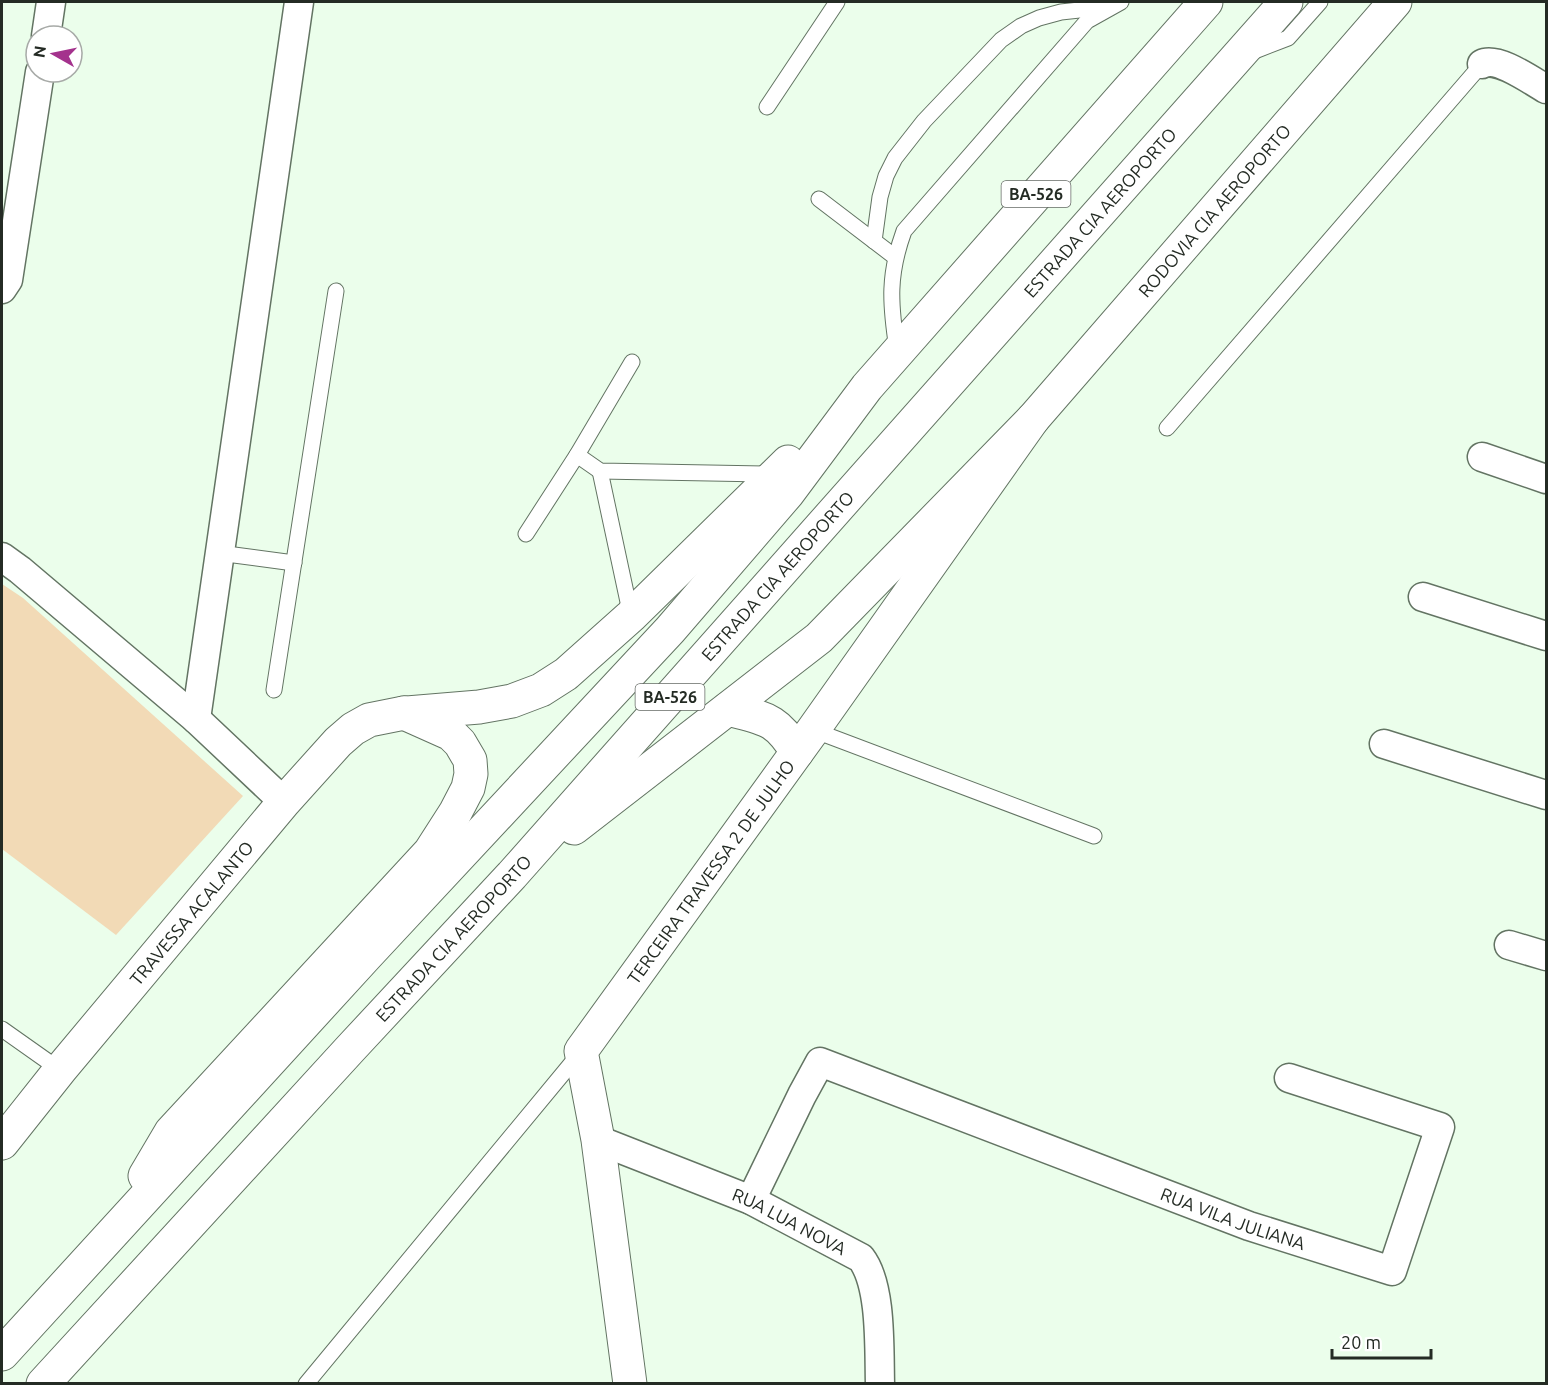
<svg xmlns="http://www.w3.org/2000/svg" width="1548" height="1385" font-family="Ubuntu,sans-serif">
<style>
.garden{fill:#f2dab6}
.lines{fill:none;stroke-linecap:round;stroke-linejoin:round}
.lane-casing{stroke:#637463;stroke-width:17}
.street-casing{stroke:#637463;stroke-width:31}
.secondary-casing{stroke:#637463;stroke-width:35}
.highway-casing{stroke:#637463;stroke-width:35}
.lane{stroke:#fff;stroke-width:15}
.street{stroke:#fff;stroke-width:28}
.secondary{stroke:#fff;stroke-width:33}
.highway{stroke:#fff;stroke-width:33}
.labels{text-anchor:middle;dominant-baseline:central;stroke-width:6;stroke-linejoin:round;paint-order:stroke}
.shield{fill:#fff;stroke:#666b66;stroke-width:1.5}
.shield-label{font-size:16px;font-weight:bold;fill:#242b24}
.street-label{font-size:18px;fill:#242b24;stroke:#fff}
</style>
<rect width="100%" height="100%" fill="#ebfeeb"/>
<polygon class="garden" points="2,584 23,598 243,796 116,935 2,849"/>
<g class="lines">
<g class="lane-casing">
<g id="lane">
<polyline points="1252,52 1288,38 1320,2"/>
<polyline points="767,107 837,2"/>
<polyline points="819,199 895,257"/>
<polyline points="874,241 880,197 886,176 895,158 924,121 1001,40 1021,26 1039,18 1061,12 1107,7"/>
<path d="M 897,349 C 890,303 888,275 904,231 L 1087,21 L 1121,2"/>
<polyline points="1167,428 1482,64"/>
<polyline points="577,455 600,471 771,474"/>
<polyline points="600,471 631,616"/>
<polyline points="526,534 577,455 632,362"/>
<polyline points="219,553 294,563"/>
<polyline points="274,690 336,291"/>
<polyline points="813,730 1094,836"/>
<polyline points="2,1029 60,1070"/>
<polyline points="306,1384 580,1053"/>
</g>
</g>
<g class="street-casing">
<g id="street">
<polyline points="46,36 51,2"/>
<path d="M 1482,64 C 1497,56 1532,81 1546,89"/>
<polyline points="2,289 8,280 40,72"/>
<polyline points="1482,457 1546,479"/>
<polyline points="2,557 20,570 196,719 284,802"/>
<polyline points="1423,597 1546,636"/>
<polyline points="196,719 299,2"/>
<polyline points="1384,744 1546,795"/>
<polyline points="1509,945 1546,956"/>
<path id="s1" d="M 598,1140 L 751,1200 L 861,1258 C 882,1285 879,1349 880,1384"/>
<path id="s2" d="M 751,1200 L 802,1095 L 820,1062 L 1249,1226 L 1392,1271 L 1440,1127 L 1289,1078"/>
</g>
</g>
<g class="secondary-casing">
<g id="secondary">
<path id="s3" d="M 2,1143 L 60,1070 L 284,802 L 338,742 L 353,729 L 369,720 L 404,713"/>
<path id="s4" d="M 630,1384 L 598,1140 L 581,1051 L 813,730 L 1033,419 L 1395,2"/>
</g>
</g>
<g class="highway-casing">
<g id="highway">
<path d="M 728,709 C 766,719 776,718 797,752"/>
<polyline points="407,713 479,707 512,701 541,690 566,674 631,616 788,462"/>
<polyline points="574,828 819,638 1033,419"/>
<polyline points="145,1176 171,1132 430,852 455,813 468,788 471,774 470,760 460,743 451,734 404,713"/>
<polyline points="2,1354 366,956 670,630 788,493 867,387 1206,2"/>
<path id="s5" d="M 43,1384 L 351,1048 L 512,875 L 1286,2"/>
</g>
</g>
<use href="#lane" class="lane"/>
<use href="#street" class="street"/>
<use href="#secondary" class="secondary"/>
<use href="#highway" class="highway"/>
</g>
<g class="labels">
<g class="shield">
<rect x="1001.5" y="181" width="69" height="26" rx="4.5"/>
<rect x="635.5" y="684" width="69" height="26" rx="4.5"/>
</g>
<g class="shield-label">
<text x="1036" y="194">BA-526</text>
<text x="670" y="697">BA-526</text>
</g>
<g class="street-label">
<text stroke="none"><textPath href="#s4" startOffset="1390">RODOVIA CIA AEROPORTO</textPath></text>
<text stroke="none"><textPath href="#s5" startOffset="1578">ESTRADA CIA AEROPORTO</textPath></text>
<text stroke="none"><textPath href="#s5" startOffset="1092">ESTRADA CIA AEROPORTO</textPath></text>
<text stroke="none"><textPath href="#s4" startOffset="558">TERCEIRA TRAVESSA 2 DE JULHO</textPath></text>
<text stroke="none"><textPath href="#s3" startOffset="298">TRAVESSA ACALANTO</textPath></text>
<text stroke="none"><textPath href="#s5" startOffset="606">ESTRADA CIA AEROPORTO</textPath></text>
<text stroke="none"><textPath href="#s2" startOffset="596">RUA VILA JULIANA</textPath></text>
<text stroke="none"><textPath href="#s1" startOffset="208">RUA LUA NOVA</textPath></text>
</g>
</g>
<rect width="1548" height="1385" fill="none" stroke="#242b24" stroke-width="6"/>
<g transform="translate(54 54) rotate(279)"><circle r="28" fill="#ffffff" stroke="#a7aaa7" stroke-width="1.5"/>
<path d="M0-4.5L10 22L0 15L-10 22Z" fill="#a4328d"/>
<text y="-9" font-size="16" font-weight="bold" text-anchor="middle" fill="#242b24">N</text>
</g>
<path d="M1332 1349v9h99v-9" fill="none" stroke="#242b24" stroke-width="3"/>
<text x="1341" y="1349" font-size="18" fill="#242b24" stroke="#ffffff" stroke-width="4.5" paint-order="stroke">20 m</text>
</svg>
